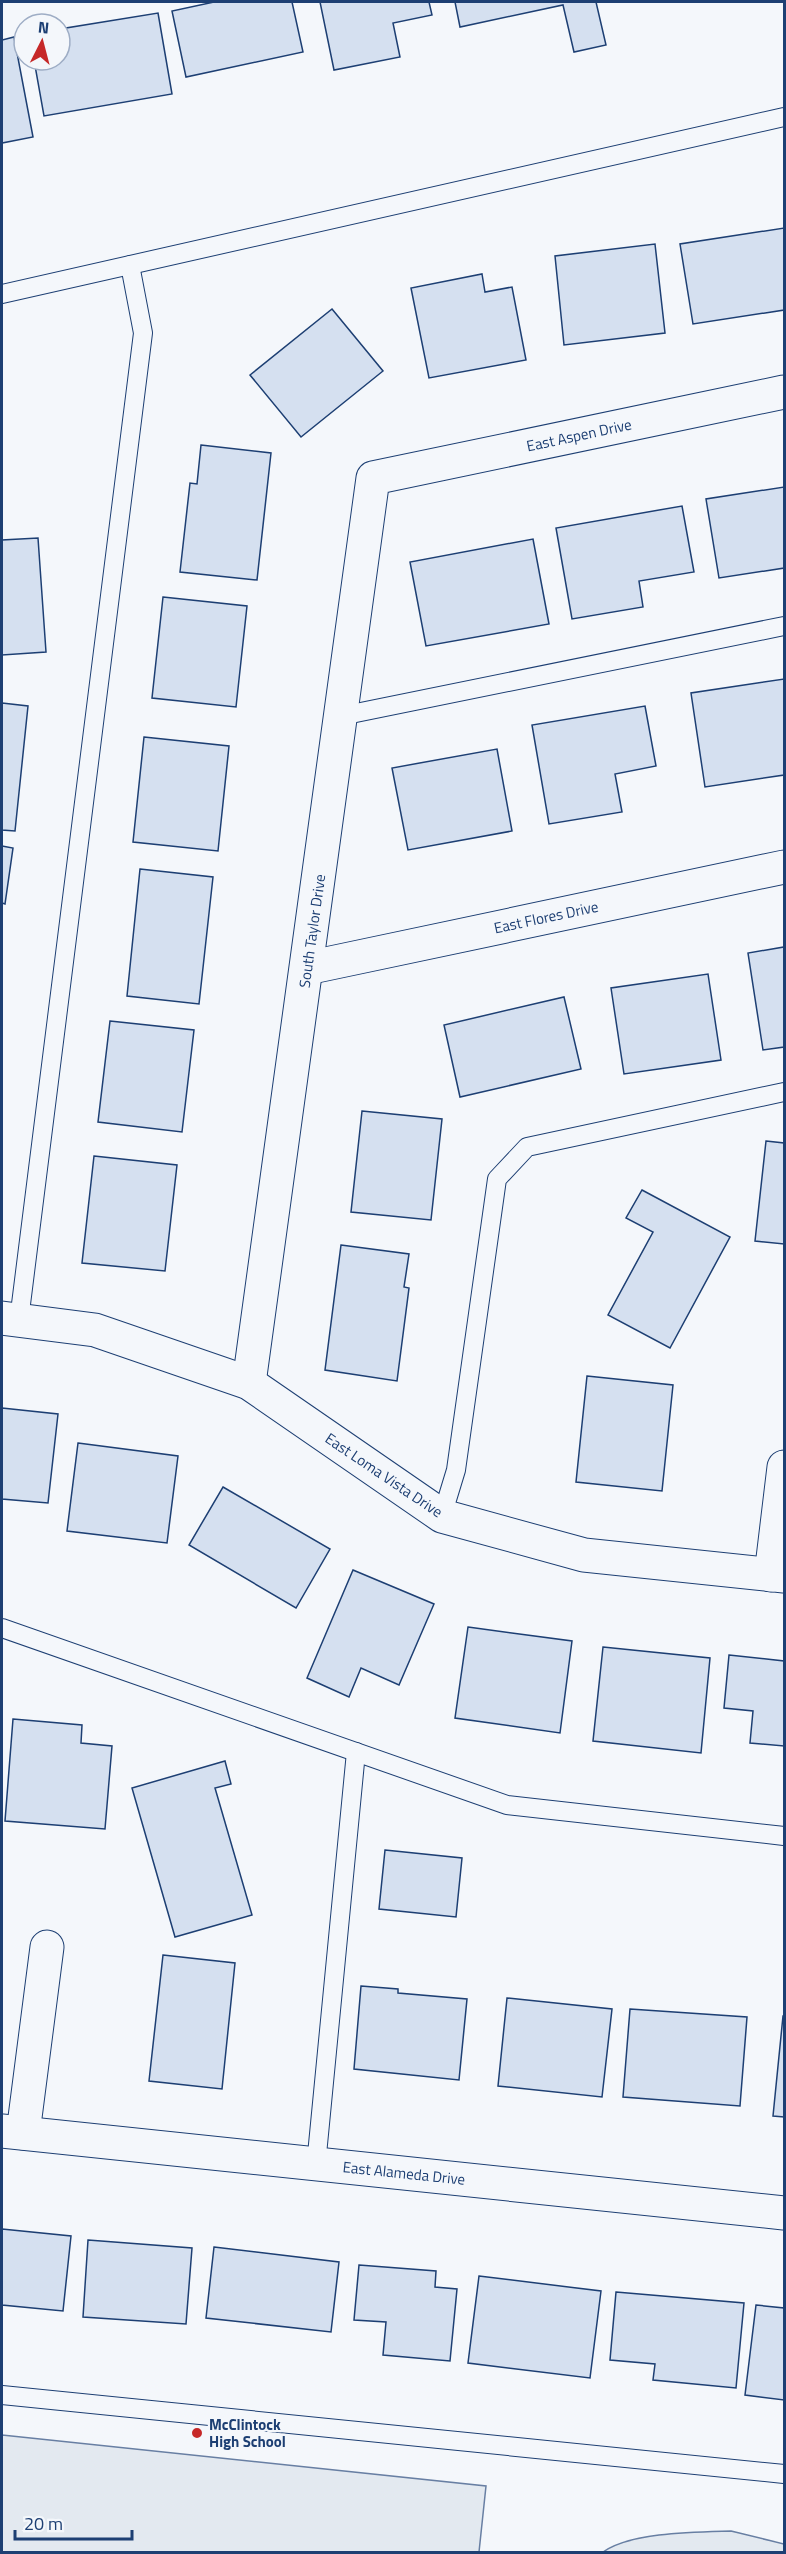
<svg xmlns="http://www.w3.org/2000/svg" width="786" height="2554" font-family="'Titillium Web',sans-serif">
<style>
.green{fill:#e3e9f0;stroke:#687fa3;stroke-width:1.5}
.building{fill:#d5e0f0;stroke:#1d3f73;stroke-width:1.5}
.lines{fill:none;stroke-linecap:round;stroke-linejoin:round}
.service-casing{stroke:#1d3f73;stroke-width:20}
.minor-casing{stroke:#1d3f73;stroke-width:35}
.tertiary-casing{stroke:#1d3f73;stroke-width:35}
.service{stroke:#f4f7fb;stroke-width:18}
.minor{stroke:#f4f7fb;stroke-width:33}
.tertiary{stroke:#f4f7fb;stroke-width:33}
.poi-dot{fill:#c62828;stroke:#f4f7fb;stroke-width:2}
.labels{text-anchor:middle;dominant-baseline:central;stroke-width:4.5;stroke-linejoin:round;paint-order:stroke}
.street-label{font-size:15px;fill:#1d3f73;stroke:#f4f7fb}
.poi-label{font-size:15px;font-weight:bold;fill:#1d3f73;stroke:#f4f7fb;text-anchor:start}
</style>
<rect width="100%" height="100%" fill="#f4f7fb"/>
<g class="green">
<polygon points="2,2435 486,2486 479,2552 2,2552"/>
<path d="M 731,2531 L 784,2544 L 784,2552 L 603,2552 C 631,2532 697,2532 731,2531 Z"/>
</g>
<g class="building">
<polygon points="214,2 292,2 303,52 186,77 172,11"/>
<polygon points="320,2 429,2 432,15 393,23 400,57 334,70"/>
<polygon points="455,2 596,2 606,45 574,52 563,5 460,27"/>
<polygon points="158,13 172,94 44,116 34,60 60,60 60,29"/>
<polygon points="14,37 33,137 2,143 2,40"/>
<polygon points="784,228 784,310 693,324 680,244"/>
<polygon points="655,244 665,333 564,345 555,256"/>
<polygon points="482,274 485,292 512,287 526,360 429,378 411,288"/>
<polygon points="332,309 383,371 301,437 250,375"/>
<polygon points="201,445 271,453 257,580 180,572 190,483 197,484"/>
<polygon points="784,487 784,568 719,578 706,499"/>
<polygon points="682,506 694,572 639,581 643,607 572,619 556,528"/>
<polygon points="38,538 46,652 2,655 2,540"/>
<polygon points="533,539 549,624 426,646 410,562"/>
<polygon points="163,597 247,606 236,707 152,698"/>
<polygon points="784,679 784,775 705,787 691,693"/>
<polygon points="2,703 28,706 15,831 2,830"/>
<polygon points="645,706 656,766 615,774 622,812 549,824 532,725"/>
<polygon points="144,737 229,746 218,851 133,842"/>
<polygon points="497,749 512,831 408,850 392,768"/>
<polygon points="2,846 13,848 5,904 2,903"/>
<polygon points="140,869 213,877 199,1004 127,996"/>
<polygon points="784,947 784,1047 763,1050 748,953"/>
<polygon points="708,974 721,1060 624,1074 611,988"/>
<polygon points="564,997 581,1069 460,1097 444,1025"/>
<polygon points="110,1021 194,1030 182,1132 98,1122"/>
<polygon points="362,1111 442,1119 431,1220 351,1212"/>
<polygon points="766,1141 784,1143 784,1244 755,1241"/>
<polygon points="94,1156 177,1165 165,1271 82,1263"/>
<polygon points="642,1190 730,1237 670,1348 608,1315 653,1232 626,1218"/>
<polygon points="341,1245 409,1254 404,1287 409,1288 397,1381 325,1370"/>
<polygon points="587,1376 673,1385 662,1491 576,1482"/>
<polygon points="2,1408 58,1414 48,1503 2,1499"/>
<polygon points="78,1443 178,1456 167,1543 67,1531"/>
<polygon points="223,1487 330,1549 296,1608 189,1545"/>
<polygon points="353,1570 434,1604 399,1685 361,1668 349,1697 307,1678"/>
<polygon points="468,1627 572,1641 560,1733 455,1718"/>
<polygon points="603,1647 710,1658 701,1753 593,1741"/>
<polygon points="729,1655 784,1661 784,1746 750,1743 753,1711 724,1708"/>
<polygon points="13,1719 82,1725 81,1743 112,1746 105,1829 5,1821"/>
<polygon points="225,1761 231,1784 215,1788 252,1915 175,1937 132,1788"/>
<polygon points="385,1850 462,1858 456,1917 379,1909"/>
<polygon points="163,1955 235,1963 222,2089 149,2081"/>
<polygon points="361,1986 398,1989 398,1993 467,1999 459,2080 354,2069"/>
<polygon points="507,1998 612,2009 602,2097 498,2086"/>
<polygon points="630,2009 747,2017 740,2106 623,2097"/>
<polygon points="783,2016 784,2016 784,2117 773,2116"/>
<polygon points="2,2229 71,2236 63,2311 2,2305"/>
<polygon points="88,2240 192,2248 186,2324 83,2317"/>
<polygon points="214,2247 339,2262 331,2332 206,2318"/>
<polygon points="359,2265 436,2271 435,2287 457,2289 450,2361 383,2355 386,2322 354,2320"/>
<polygon points="479,2276 601,2291 590,2378 468,2363"/>
<polygon points="616,2292 744,2303 736,2388 653,2380 655,2364 610,2360"/>
<polygon points="756,2305 784,2308 784,2400 745,2395"/>
</g>
<g class="lines">
<g class="service-casing">
<g id="service">
<polyline points="2,294 784,117"/>
<polyline points="341,716 784,626"/>
<polyline points="19,1320 143,333 130,265"/>
<polyline points="442,1516 456,1470 497,1179 527,1147 784,1092"/>
<polyline points="2,1628 507,1805 784,1836"/>
<polyline points="316,2165 356,1752"/>
<polyline points="2,2395 784,2474"/>
</g>
</g>
<g class="minor-casing">
<g id="minor">
<polyline points="307,968 784,867"/>
<polyline points="2,1318 95,1330 249,1383 442,1516 584,1555 784,1576"/>
<polyline points="249,1383 373,478 784,392"/>
<polyline points="771,1575 784,1467"/>
<polyline points="23,2133 47,1947"/>
</g>
</g>
<g class="tertiary-casing">
<polyline id="tertiary" points="2,2131 784,2213"/>
</g>
<use href="#service" class="service"/>
<use href="#minor" class="minor"/>
<use href="#tertiary" class="tertiary"/>
</g>
<circle class="poi-dot" cx="197" cy="2433" r="6"/>
<g class="labels">
<g class="street-label">
<text transform="translate(579 435) rotate(-12)">East Aspen Drive</text>
<text transform="translate(546 917) rotate(-12)">East Flores Drive</text>
<text transform="translate(312 931) rotate(-82)">South Taylor Drive</text>
<text transform="translate(384 1475) rotate(34)">East Loma Vista Drive</text>
<text transform="translate(404 2173) rotate(6)">East Alameda Drive</text>
</g>
<g class="poi-label">
<text x="209" y="2424">McClintock<tspan x="209" dy="17">High School</tspan></text>
</g>
</g>
<rect width="786" height="2554" fill="none" stroke="#1d3f73" stroke-width="6"/>
<g transform="translate(42 42) rotate(6)"><circle r="28" fill="#f4f7fb" stroke="#9eadc5" stroke-width="1.5"/>
<path d="M0-4.5L10 22L0 15L-10 22Z" fill="#c62828"/>
<text y="-9" font-size="16" font-weight="bold" text-anchor="middle" fill="#1d3f73">N</text>
</g>
<path d="M15 2530v9h117v-9" fill="none" stroke="#1d3f73" stroke-width="3"/>
<text x="24" y="2530" font-size="18" fill="#1d3f73" stroke="#f4f7fb" stroke-width="4.5" paint-order="stroke">20 m</text>
</svg>
